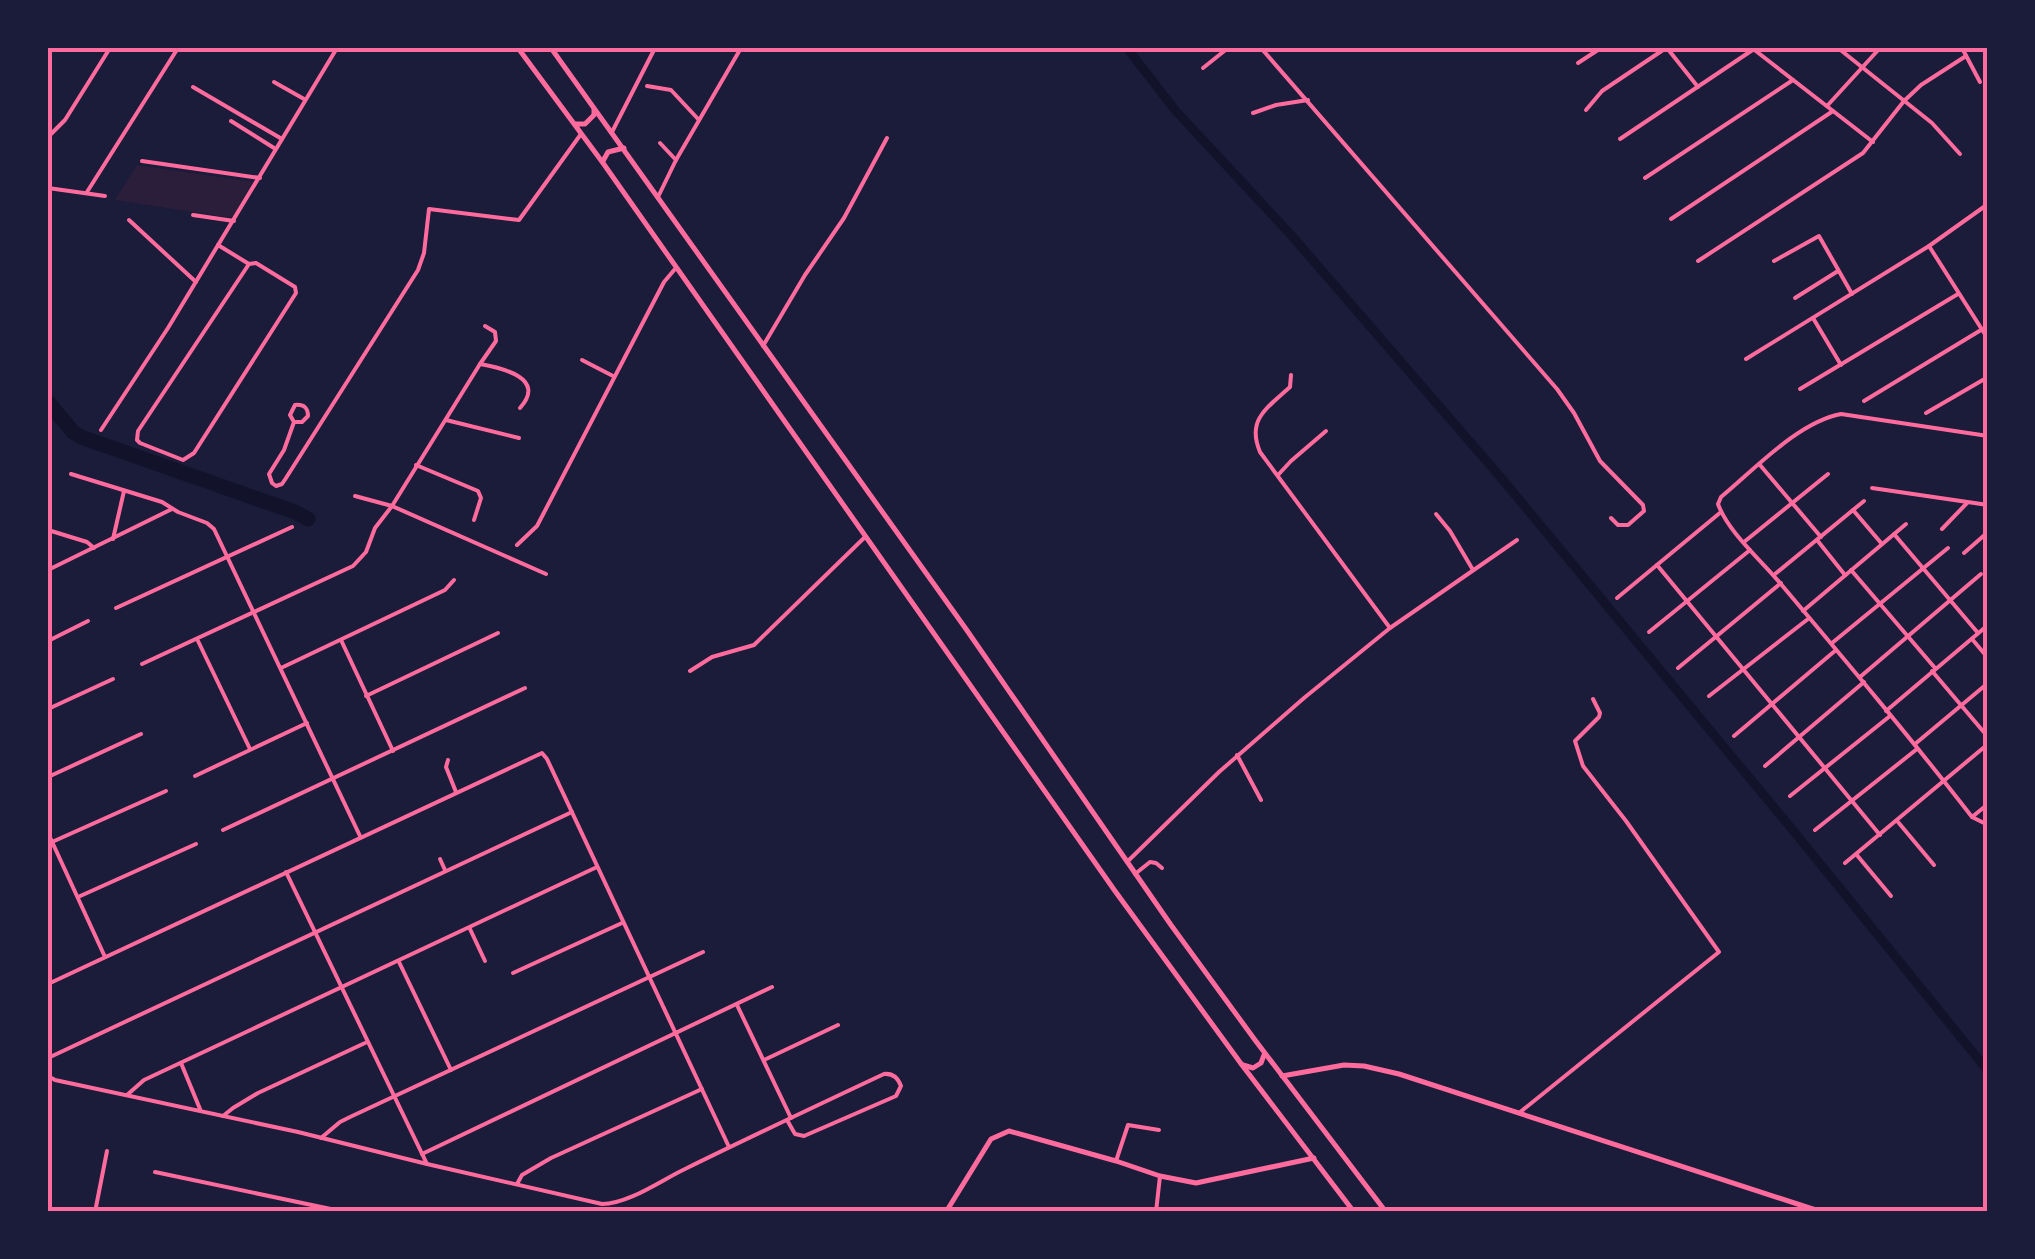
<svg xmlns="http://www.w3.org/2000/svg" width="2035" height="1259" font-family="'Noto Sans',sans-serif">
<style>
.green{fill:#2a1e3b}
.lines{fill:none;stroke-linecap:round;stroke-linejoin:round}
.canal{stroke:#12122b;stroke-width:9}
.river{stroke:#12122b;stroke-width:15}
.minor{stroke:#ff6b9d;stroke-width:4}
.tertiary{stroke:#ff6b9d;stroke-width:5}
.secondary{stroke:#ff6b9d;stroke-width:5}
.neatline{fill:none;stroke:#ff6b9d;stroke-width:4}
</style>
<rect width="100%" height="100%" fill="#1b1b3a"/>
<polygon class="green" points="137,165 253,182 232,218 115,200"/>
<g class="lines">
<polyline class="canal" points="1127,48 1175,110 1292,236 1503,480 1805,845 1988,1071"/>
<polyline class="river" points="48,402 73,432 81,437 295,512 308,519"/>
<g class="minor">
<polyline points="1261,48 1557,389 1574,413 1600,461 1643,505 1644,511 1628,525 1618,525 1611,518"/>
<polyline points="1667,48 1698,87"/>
<polyline points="1752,48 1873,142"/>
<polyline points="1838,48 1932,123 1960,154"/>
<polyline points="1962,48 1980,82"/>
<polyline points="1578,63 1601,48"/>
<polyline points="1203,68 1228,48"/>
<polyline points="274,82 304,99"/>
<polyline points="647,86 671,90 699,120"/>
<polyline points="193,87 282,139"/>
<polyline points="1827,106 1880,48"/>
<polyline points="1586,110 1602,91 1666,48"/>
<polyline points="1253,113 1276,105 1308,100"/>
<polyline points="231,121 274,148"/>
<polyline points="612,132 655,48"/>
<polyline points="48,137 65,120 110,48"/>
<polyline points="1620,139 1754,49"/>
<polyline points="660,143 676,160"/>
<polyline points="142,161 260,178"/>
<polyline points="1645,178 1793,80"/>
<polyline points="48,188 105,196"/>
<polyline points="87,192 178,48"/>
<polyline points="658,197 676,160 741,48"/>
<polyline points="193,215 234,221"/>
<polyline points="1671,219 1833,111"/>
<polyline points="129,220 196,282"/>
<polyline points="218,245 249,264 256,263 295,287 296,293 194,453 183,460 140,443 137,440 138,431 249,264"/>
<polyline points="1929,246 1988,339"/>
<polyline points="1698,261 1863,153 1904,101 1921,85 1966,56"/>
<polyline points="1774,261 1819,236 1852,294"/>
<polyline points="1795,298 1838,271"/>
<polyline points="1813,318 1841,365"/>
<polyline points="763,346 805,275 844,218 887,138"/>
<polyline points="1746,359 1929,246 1988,204"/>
<polyline points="582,360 613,376"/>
<polyline points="480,364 496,341 495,332 485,326"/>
<path d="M 1291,375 L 1290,387 C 1268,407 1246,419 1260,452 L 1390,628"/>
<polyline points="1800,389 1958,294"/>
<polyline points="1864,401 1981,330"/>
<polyline points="1926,413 1988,377"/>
<polyline points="446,420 519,438"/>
<path d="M 294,422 L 302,422 L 308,416 C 308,408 304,404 295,405 L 290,415 L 294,422 L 284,450 L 269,474 L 272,483 L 276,486 L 282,484 L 286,478 L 418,270 L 424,253 L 429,209 L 519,220 L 581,134"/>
<polyline points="101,430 168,328 337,48"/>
<path d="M 1988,436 L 1841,414 C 1798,422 1754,470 1721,497 L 1718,504 C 1728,532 1761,560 1780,583 C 1845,660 1910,737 1972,817 L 1988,825"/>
<polyline points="416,465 478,491 481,498 474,520"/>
<polyline points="1760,465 1821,537"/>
<polyline points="71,474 162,502 178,512 207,523 214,529 360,836"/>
<polyline points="1278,475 1291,461 1326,431"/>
<polyline points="1872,488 1988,505"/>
<polyline points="355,496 392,506 546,574"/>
<polyline points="1853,510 1882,544"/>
<polyline points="1436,514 1450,531 1473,570"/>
<polyline points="1942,529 1967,503"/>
<polyline points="48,530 87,542 94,548"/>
<polyline points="1894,534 1978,633"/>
<polyline points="113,539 124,491"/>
<polyline points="1817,540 1845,575"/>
<polyline points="1744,542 1828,474"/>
<polyline points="517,545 537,526 664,282 675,269"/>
<polyline points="1964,553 1988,532"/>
<polyline points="1657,565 1880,835"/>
<polyline points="48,570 172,509"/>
<polyline points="1851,570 1935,668"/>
<polyline points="1775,574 1864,501"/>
<polyline points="1617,598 1721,512"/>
<polyline points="116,608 292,527"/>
<polyline points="1803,611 1906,524"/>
<polyline points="1649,632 1750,550"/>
<polyline points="1972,639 1988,658"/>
<polyline points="341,640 393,751"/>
<polyline points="48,641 88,621"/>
<polyline points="198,641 250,749"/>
<polyline points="1832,643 1948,548"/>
<path d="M 142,664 L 353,566 L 366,552 L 375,528 L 392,506 L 480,364 C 502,368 547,378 520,408"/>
<polyline points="281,668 445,590 454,580"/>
<polyline points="1678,668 1781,583"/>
<polyline points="690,671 712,657 754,645 865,537"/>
<polyline points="1932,671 1988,737"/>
<polyline points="1860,677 1981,574"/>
<polyline points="366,696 498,633"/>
<polyline points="1709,696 1808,619"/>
<polyline points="48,709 113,679"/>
<polyline points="1886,711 1988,625"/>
<polyline points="1734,736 1836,650"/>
<polyline points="1915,744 1988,683"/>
<polyline points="1237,755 1261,800"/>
<polyline points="448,760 446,767 456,792"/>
<polyline points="1765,766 1864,682"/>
<polyline points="195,776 307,723"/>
<polyline points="48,777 141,734"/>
<polyline points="1790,796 1890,716"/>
<polyline points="1972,817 1988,804"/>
<polyline points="1898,822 1934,865"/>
<polyline points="223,830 525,688"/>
<polyline points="1815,830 1917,749"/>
<polyline points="48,833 105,957"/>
<polyline points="52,842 166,791"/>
<polyline points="1856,854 1891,896"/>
<polyline points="440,859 445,870"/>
<polyline points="1127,862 1219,772 1304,698 1390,628 1517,540"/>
<polyline points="1845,863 1988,744"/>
<polyline points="286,872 427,1164"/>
<polyline points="1135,874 1150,862 1156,863 1162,868"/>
<polyline points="78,897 196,844"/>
<polyline points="470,929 485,961"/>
<polyline points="399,962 451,1070"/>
<polyline points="513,973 622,923"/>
<polyline points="48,984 542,753 547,759 729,1147"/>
<polyline points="737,1005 791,1118"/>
<polyline points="48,1058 572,812"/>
<polyline points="764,1060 838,1025"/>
<polyline points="181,1063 200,1109"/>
<path d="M 48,1076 L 55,1080 L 298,1132 L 427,1164 L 602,1204 C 629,1204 663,1179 687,1168 C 752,1136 818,1105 884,1074 C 893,1073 898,1078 901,1086 L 896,1096 L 804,1136 L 795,1134 L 787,1120"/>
<polyline points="127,1095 144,1080 597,867"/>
<polyline points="1519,1113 1719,952 1626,821 1583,766 1575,741 1599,717 1600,713 1593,699"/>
<polyline points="223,1116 233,1108 258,1093 365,1043"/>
<polyline points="321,1138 340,1122 350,1117 703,952"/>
<polyline points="422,1154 772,987"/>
<polyline points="1116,1161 1128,1125 1159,1130"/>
<polyline points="155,1172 345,1212"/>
<polyline points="517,1184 522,1175 551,1158 702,1089"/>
<polyline points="95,1212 107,1151"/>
<polyline points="1156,1212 1160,1176"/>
</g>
<g class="tertiary">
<polyline points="1282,1076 1344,1065 1364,1066 1399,1074 1822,1212"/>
<polyline points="946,1212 991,1139 1009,1131 1116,1161 1160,1176 1196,1183 1314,1158"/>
</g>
<g class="secondary">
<polyline points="518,48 603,163 1115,891 1242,1065 1354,1212"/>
<polyline points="551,48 966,629 1171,925 1255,1040 1386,1212"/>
<polyline points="575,124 585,124 594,115 594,110"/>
<polyline points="603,161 608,152 624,148"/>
<polyline points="1243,1065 1253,1068 1261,1063 1264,1055"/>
</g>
</g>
<rect width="2035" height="1259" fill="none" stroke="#1b1b3a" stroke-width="100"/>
<rect x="50" y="50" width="1935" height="1159" class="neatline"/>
</svg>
